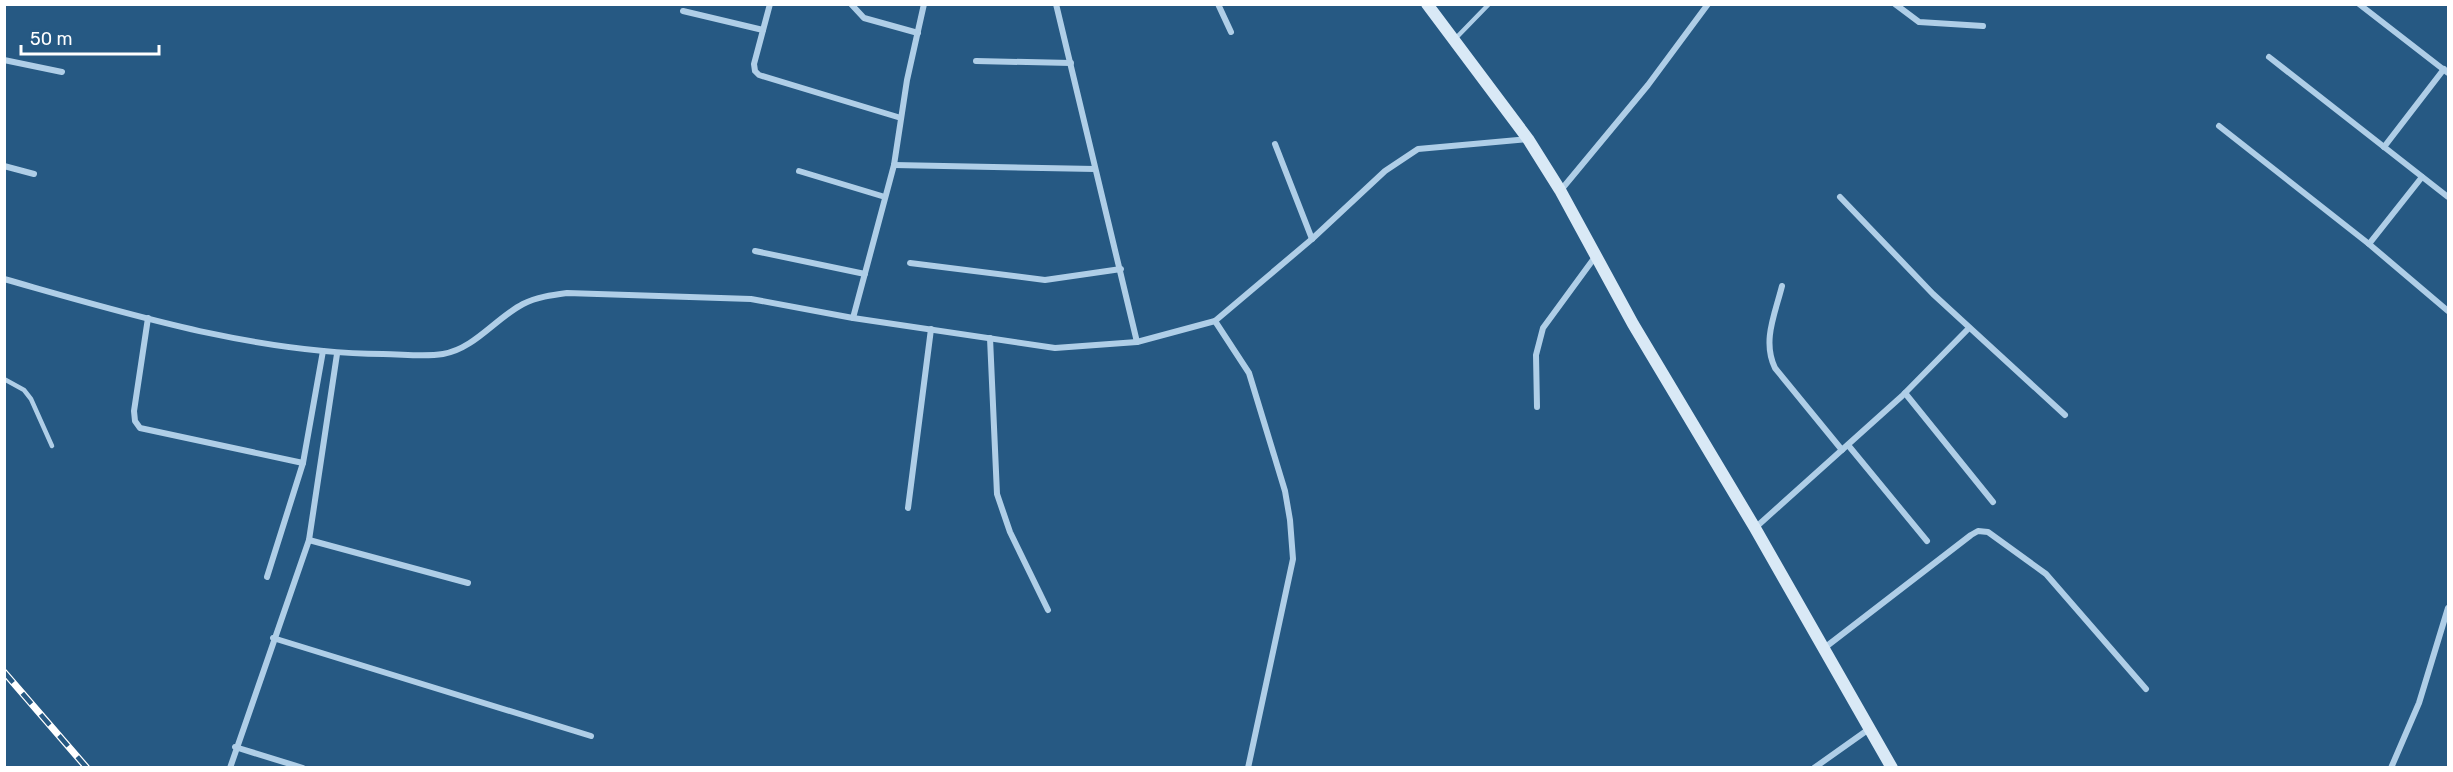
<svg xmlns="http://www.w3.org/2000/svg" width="2453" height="772" font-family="Rubik,sans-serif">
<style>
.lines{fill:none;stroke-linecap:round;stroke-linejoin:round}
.lane{stroke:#afcee7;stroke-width:4.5}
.street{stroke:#afcee7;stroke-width:6}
.secondary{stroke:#d9e9f6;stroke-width:12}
.rail-casing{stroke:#fff;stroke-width:7}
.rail{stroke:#265983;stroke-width:4.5;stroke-dasharray:14;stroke-linecap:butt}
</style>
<rect width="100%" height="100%" fill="#265983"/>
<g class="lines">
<g class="lane">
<polyline points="1455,39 1489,4"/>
<polyline points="4,379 24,390 31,399 52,446"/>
</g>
<g class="street">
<polyline points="770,4 754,64 755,71 759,75 901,118"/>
<polyline points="851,4 864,18 918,33"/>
<polyline points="1056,4 1137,342"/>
<polyline points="1218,4 1231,32"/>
<polyline points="1895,4 1919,22 1983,26"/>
<polyline points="2359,4 2448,73"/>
<polyline points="683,11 763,30"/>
<polyline points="2269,57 2448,197"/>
<polyline points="4,60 62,72"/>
<polyline points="976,61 1071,63"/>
<polyline points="2219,126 2369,244 2448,311"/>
<polyline points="1275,144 1312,239"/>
<polyline points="2384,147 2444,69"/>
<polyline points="894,165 1095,169"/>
<polyline points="4,166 34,174"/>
<polyline points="799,171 885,197"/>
<polyline points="1561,190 1648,85 1708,4"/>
<polyline points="1840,197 1933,294 2065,415"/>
<polyline points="2369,244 2422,177"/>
<polyline points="755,251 865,274"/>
<polyline points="910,263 1045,280 1121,269"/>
<path d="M 4,279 C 128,314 254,353 383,354 C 402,354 424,357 443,354 C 474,349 496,318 523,304 C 537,297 552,295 567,293 L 751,299 L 853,318 L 1055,348 L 1137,342 L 1215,321 L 1312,239 L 1385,171 L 1418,149 L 1528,139"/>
<path d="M 1782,286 C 1775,314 1762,341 1775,368 L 1842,450"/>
<polyline points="148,318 134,411 135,421 140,428 303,463"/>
<polyline points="853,318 894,165 907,80 924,4"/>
<polyline points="1215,321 1249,373 1285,491 1290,520 1293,559 1248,768"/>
<polyline points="990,338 997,494 1010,532 1048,610"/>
<polyline points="1905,393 1993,502"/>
<polyline points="1537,407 1536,355 1543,328 1595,257"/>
<polyline points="1848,445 1927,541"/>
<polyline points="908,508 931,329"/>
<polyline points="1755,528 1902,396 1969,328"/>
<polyline points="309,540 468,583"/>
<polyline points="267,577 303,463 323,351"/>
<polyline points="273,638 591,736"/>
<polyline points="1823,649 1971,535 1978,531 1988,532 2046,574 2146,689"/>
<polyline points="235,747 303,768"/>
<polyline points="230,768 309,540 337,354"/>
<polyline points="1814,768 1869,729"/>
<polyline points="2391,768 2419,703 2448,608"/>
</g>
<polyline class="secondary" points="1427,4 1528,139 1560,190 1633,324 1755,528 1892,768"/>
<g class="rail-casing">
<polyline id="rail" points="4,672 87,768"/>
</g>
<use href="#rail" class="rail"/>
</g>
<rect width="2453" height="772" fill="none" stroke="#ffffff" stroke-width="12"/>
<path d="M21 45v9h138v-9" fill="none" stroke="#ffffff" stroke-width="3"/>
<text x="30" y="45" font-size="18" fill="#ffffff" stroke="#265983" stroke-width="4.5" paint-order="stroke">50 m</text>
</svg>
